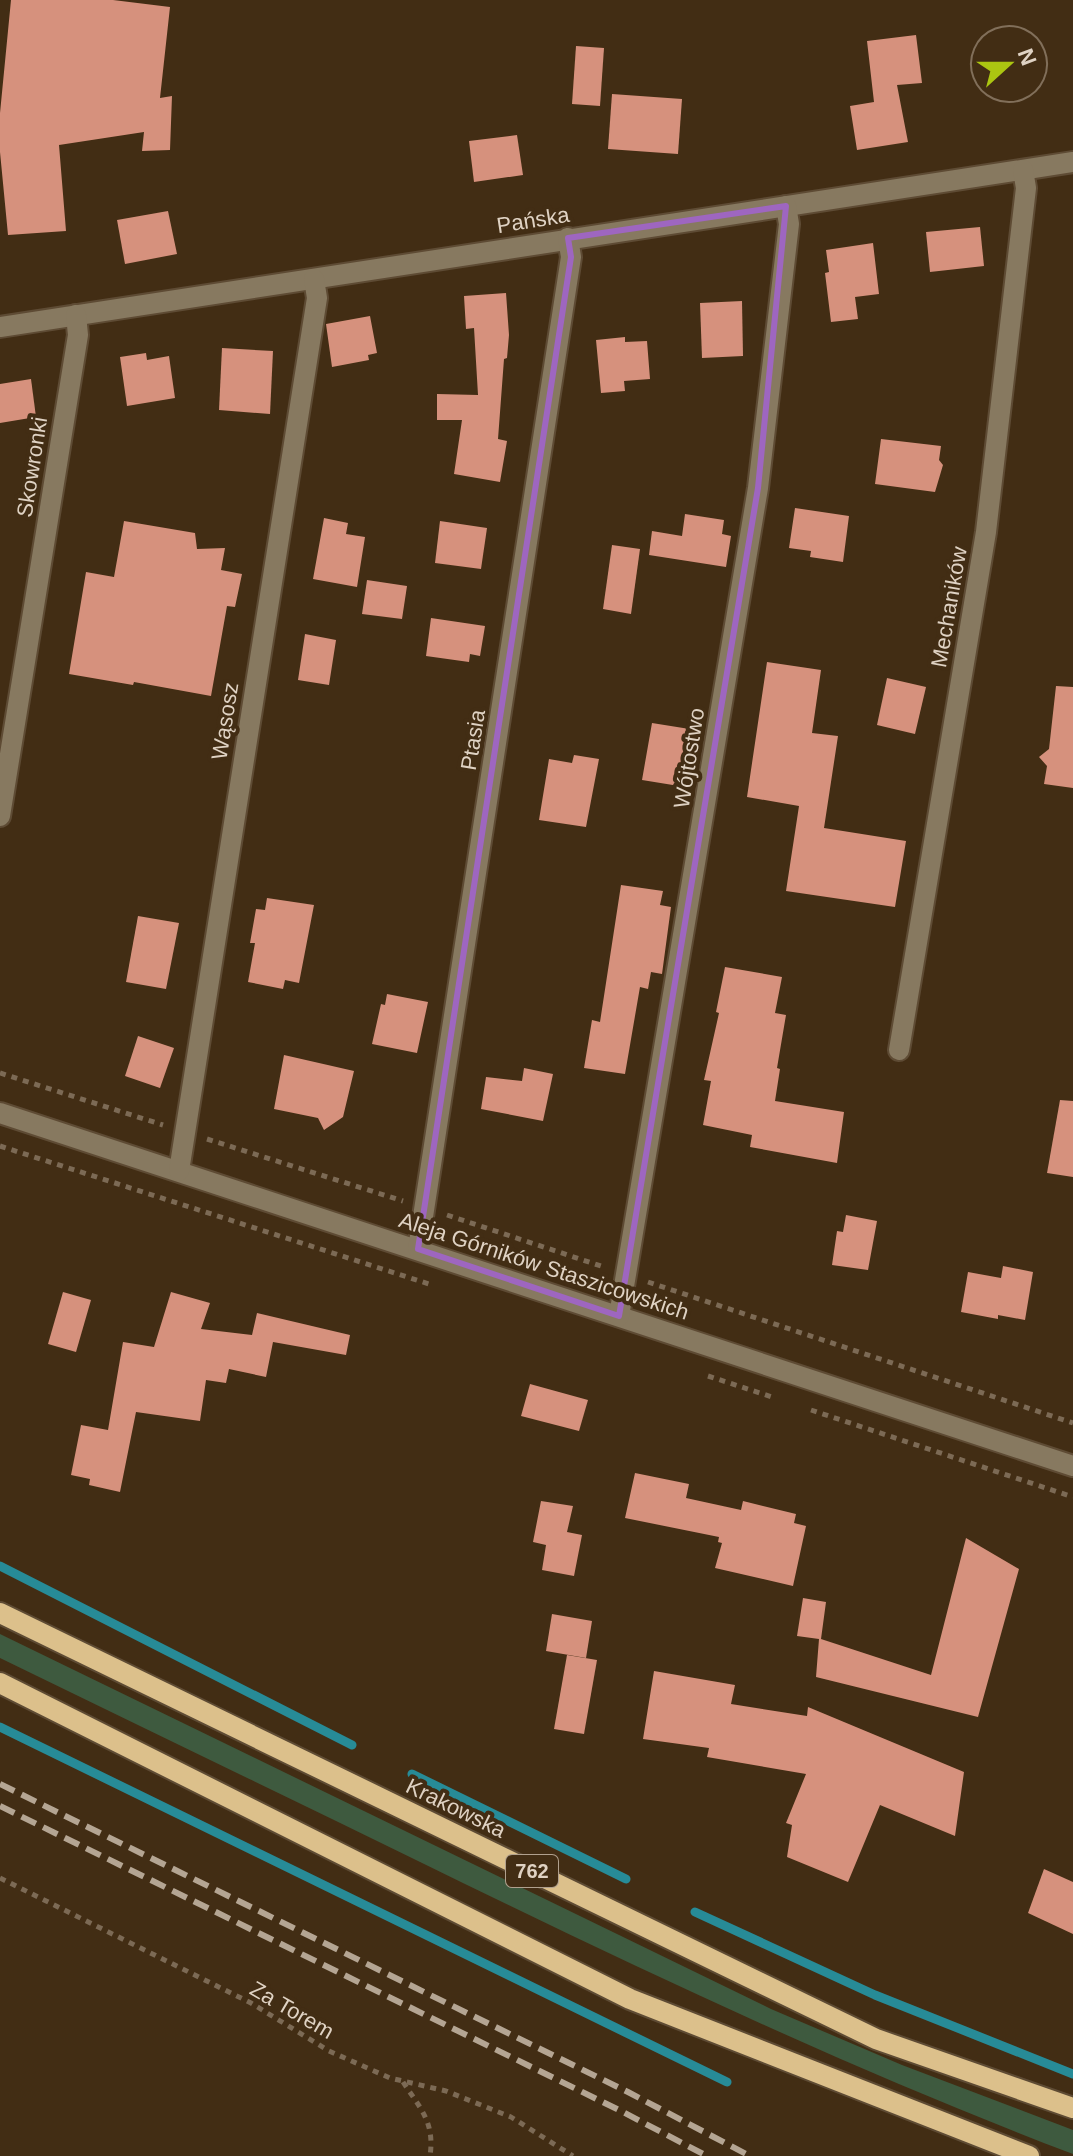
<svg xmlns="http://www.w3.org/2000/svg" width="1073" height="2156" font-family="Helvetica,sans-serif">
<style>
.green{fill:#3e5a3f}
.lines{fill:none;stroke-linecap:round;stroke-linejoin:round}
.stream{stroke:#278b97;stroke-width:9}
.building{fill:#d6917d}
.minor-casing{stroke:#5e4b34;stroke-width:24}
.major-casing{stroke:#5e4b34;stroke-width:24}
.path{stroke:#7c6a55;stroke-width:5;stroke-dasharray:6 6;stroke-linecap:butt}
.minor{stroke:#877960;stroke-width:20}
.major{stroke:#dcc08b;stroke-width:20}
.rail{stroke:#b4a593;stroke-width:6;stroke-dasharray:16 8;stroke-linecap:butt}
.marked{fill:none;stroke:#9e66c0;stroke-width:6;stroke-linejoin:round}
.labels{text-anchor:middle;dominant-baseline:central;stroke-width:8;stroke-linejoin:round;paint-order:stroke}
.shield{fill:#422d14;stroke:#b0a08e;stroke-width:2}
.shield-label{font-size:20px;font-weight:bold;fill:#dfd2c3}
.street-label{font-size:22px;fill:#dfd2c3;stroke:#422d14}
</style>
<rect width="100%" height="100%" fill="#422d14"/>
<path class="green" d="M 0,1634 L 771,2009 L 902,2065 L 1073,2130 L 1073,2154 C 849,2069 633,1966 418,1861 C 279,1793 139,1726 0,1658 Z"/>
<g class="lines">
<g class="stream">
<polyline points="0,1566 352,1745"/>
<polyline points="0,1727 727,2082"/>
<polyline points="412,1774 626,1879"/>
<polyline points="695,1912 875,1995 1073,2074"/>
</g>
</g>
<g class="building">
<polygon points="11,0 113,0 170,7 160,98 172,96 170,150 142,151 144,132 59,145 66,231 8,235 0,152 0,113"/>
<polygon points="916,35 922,83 897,85 908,142 857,150 850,106 874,102 867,41"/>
<polygon points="576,46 604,48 600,106 572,104"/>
<polygon points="612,94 682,99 678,154 608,149"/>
<polygon points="517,135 523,175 474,182 469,141"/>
<polygon points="168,211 177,254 125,264 117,220"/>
<polygon points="980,227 984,266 930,272 926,232"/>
<polygon points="873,243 879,294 855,297 858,319 831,322 825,273 829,272 826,250"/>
<polygon points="506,293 509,335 507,358 504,359 498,439 507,441 500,482 454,474 462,420 437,420 437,394 478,395 474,328 466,329 464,296"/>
<polygon points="742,301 743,356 702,358 700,303"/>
<polygon points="370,316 377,353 368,355 369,360 332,367 326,324"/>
<polygon points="625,337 625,342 647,341 650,379 624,381 625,391 601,393 596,340"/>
<polygon points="222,348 273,351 270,414 219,410"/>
<polygon points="146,353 147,360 169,356 175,398 127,406 120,357"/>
<polygon points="31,379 36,417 0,423 0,384"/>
<polygon points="881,439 941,446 939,460 943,465 935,492 875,484"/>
<polygon points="795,508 849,516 843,562 810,557 811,551 789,548"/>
<polygon points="685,514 724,520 722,534 731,536 726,567 649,555 652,531 682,536"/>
<polygon points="324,518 348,523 346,534 365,537 357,587 313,579"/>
<polygon points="124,521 195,533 197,549 225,548 221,570 242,574 235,607 227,606 211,696 134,682 133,685 69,674 86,572 114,577"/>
<polygon points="440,521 487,528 481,569 435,563"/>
<polygon points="612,545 640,549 631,614 603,609"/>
<polygon points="367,580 407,586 402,619 362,614"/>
<polygon points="431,618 485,626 480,656 470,654 469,662 426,656"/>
<polygon points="305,634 336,640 329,685 298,680"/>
<polygon points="767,662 821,670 812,733 838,736 824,828 906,841 895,907 786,891 799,806 747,797"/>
<polygon points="887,678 926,687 915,734 877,725"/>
<polygon points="1056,686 1073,687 1073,788 1044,784 1047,766 1039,757 1049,749"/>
<polygon points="652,723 702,731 697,769 682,767 679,786 642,780"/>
<polygon points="574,755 599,759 586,827 539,820 549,759 572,763"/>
<polygon points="621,885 663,891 660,905 671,907 662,974 651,972 648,989 640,987 625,1074 584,1068 592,1020 600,1022"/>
<polygon points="267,898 314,905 299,983 285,980 283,989 248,982 255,943 250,943 256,909 265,910"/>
<polygon points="138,916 179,923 166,989 126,982"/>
<polygon points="725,967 782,977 775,1013 786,1015 777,1068 780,1069 775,1101 844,1112 837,1163 750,1147 752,1135 703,1125 711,1081 704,1080 719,1013 716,1012"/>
<polygon points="387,994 428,1002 417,1053 372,1044 381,1004 385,1005"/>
<polygon points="138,1036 174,1048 160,1088 125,1076"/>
<polygon points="284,1055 354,1071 343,1117 324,1130 318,1118 274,1109"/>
<polygon points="524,1068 553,1074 543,1121 481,1109 486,1077 522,1081"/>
<polygon points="1060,1100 1073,1101 1073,1177 1047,1173"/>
<polygon points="846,1215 877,1221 868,1270 832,1265 837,1231 843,1232"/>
<polygon points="1003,1266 1033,1272 1025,1320 998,1315 998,1319 961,1312 968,1272 1001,1278"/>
<polygon points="63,1292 91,1300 76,1352 48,1344"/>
<polygon points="171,1292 210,1303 201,1329 252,1335 257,1313 350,1335 346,1355 273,1342 266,1377 229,1369 226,1383 206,1380 200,1421 136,1412 120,1492 89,1485 90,1479 71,1475 81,1425 108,1430 123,1342 154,1347"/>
<polygon points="530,1384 588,1400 579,1431 521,1416"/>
<polygon points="635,1473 689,1484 686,1498 741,1510 743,1501 796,1514 794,1523 806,1526 793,1586 715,1568 722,1543 718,1542 719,1537 625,1518"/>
<polygon points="541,1501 573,1506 567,1532 582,1535 574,1576 542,1570 546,1545 533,1542"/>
<polygon points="966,1538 1019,1569 978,1717 816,1677 819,1639 797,1636 803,1598 826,1602 821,1639 931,1675"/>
<polygon points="552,1614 592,1621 586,1658 546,1651"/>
<polygon points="567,1655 597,1660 584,1734 554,1729"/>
<polygon points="654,1671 735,1685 731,1704 807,1716 808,1707 964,1772 955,1836 880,1805 848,1882 787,1857 792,1825 786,1823 806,1774 707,1757 709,1748 643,1739"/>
<polygon points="1044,1869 1073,1882 1073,1934 1028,1913"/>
</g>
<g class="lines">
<g class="minor-casing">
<g id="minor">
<polyline points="0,327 1073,162"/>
<polyline points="0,816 78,335 76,315"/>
<polyline points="899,1050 986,532 1026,188 1023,170"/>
<polyline points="0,1113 1073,1466"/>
<polyline points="179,1171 317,298 314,279"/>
<polyline points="418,1249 571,257 568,238"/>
<polyline points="619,1316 758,488 789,224 786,206"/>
</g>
</g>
<g class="major-casing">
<g id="major">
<polyline points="0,1613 876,2039 1073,2108"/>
<polyline points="0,1683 630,1999 1029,2156"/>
</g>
</g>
<g class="path">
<polyline points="0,1073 163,1125"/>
<polyline points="207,1139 403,1201"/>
<polyline points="0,1146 429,1284"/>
<polyline points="447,1215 604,1267"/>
<polyline points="648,1282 1073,1423"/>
<polyline points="708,1376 775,1398"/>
<polyline points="811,1410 1073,1497"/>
<polyline points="0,1878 251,2003 329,2051 390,2078 446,2091 511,2117 573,2156"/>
<path d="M 403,2082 C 420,2108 435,2122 430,2156"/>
</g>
<use href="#minor" class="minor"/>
<use href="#major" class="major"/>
<g class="rail">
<polyline points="0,1784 628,2092 750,2156"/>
<polyline points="0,1806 621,2111 707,2156"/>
</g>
</g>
<path class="marked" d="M 786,206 L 758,488 L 619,1316 L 418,1249 L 571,257 L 568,238 Z"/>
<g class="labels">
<rect class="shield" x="506" y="1855" width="52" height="32" rx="6"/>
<g class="shield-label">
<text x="532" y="1871">762</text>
</g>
<g class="street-label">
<text transform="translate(533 220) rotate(-9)">Pańska</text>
<text transform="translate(32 467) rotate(-81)">Skowronki</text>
<text transform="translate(949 607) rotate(-80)">Mechaników</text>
<text transform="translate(225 721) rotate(-81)">Wąsosz</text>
<text transform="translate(473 740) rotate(-81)">Ptasia</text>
<text transform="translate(689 758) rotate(-81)">Wójtostwo</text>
<text transform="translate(544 1266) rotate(18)">Aleja Górników Staszicowskich</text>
<text transform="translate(456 1808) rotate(26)">Krakowska</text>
<text transform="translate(292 2010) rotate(30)">Za Torem</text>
</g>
</g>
<g transform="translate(1009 64) rotate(69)"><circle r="38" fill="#422d14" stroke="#816f5a" stroke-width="2"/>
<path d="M0-6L14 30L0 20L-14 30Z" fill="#acc611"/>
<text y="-12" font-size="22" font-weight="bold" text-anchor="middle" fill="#dfd2c3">N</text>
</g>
</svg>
